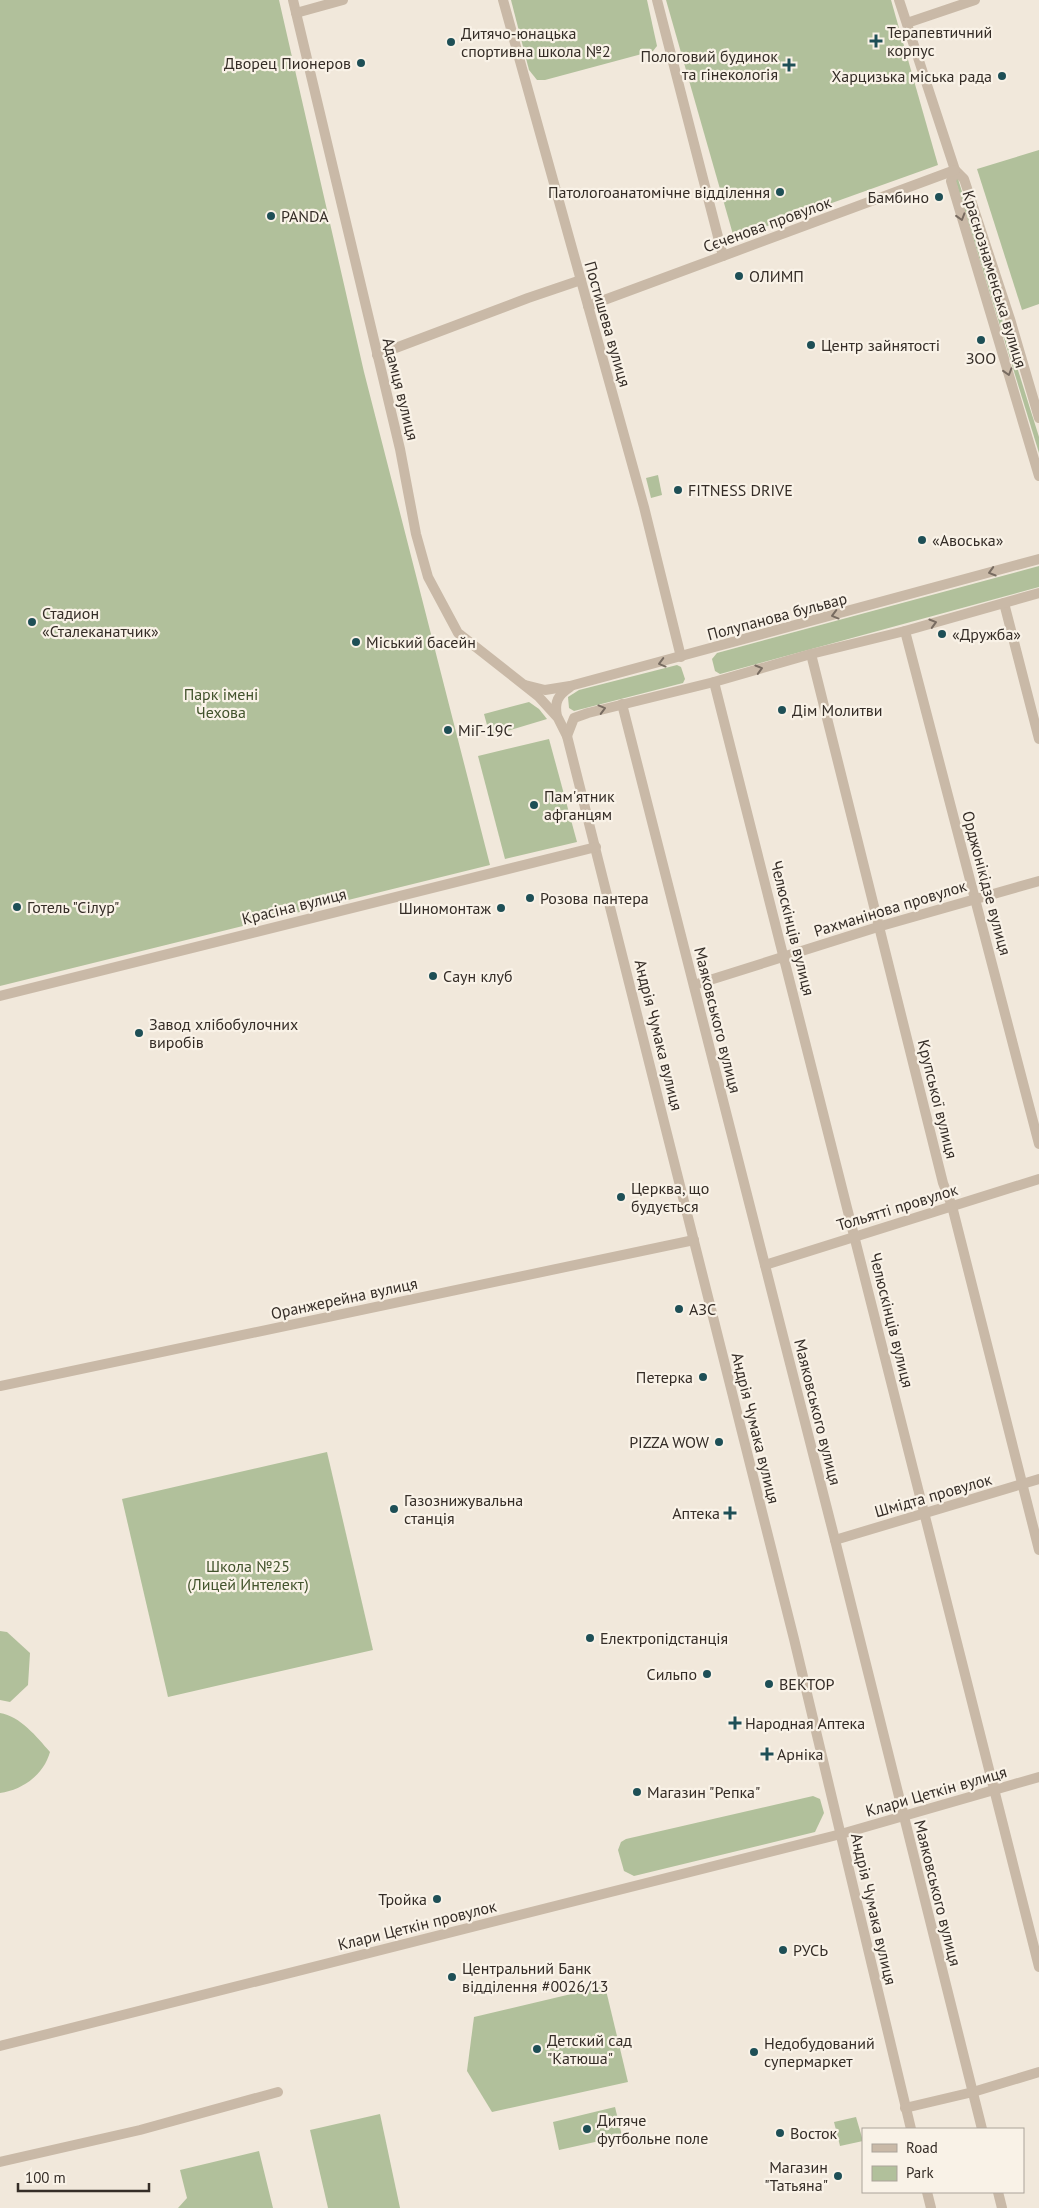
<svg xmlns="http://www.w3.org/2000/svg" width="1039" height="2208" font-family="'PT Sans',sans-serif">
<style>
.green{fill:#b1c09b}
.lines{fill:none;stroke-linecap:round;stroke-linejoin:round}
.minor{stroke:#c9b9a7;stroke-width:10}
.oneway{stroke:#786c61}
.poi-dot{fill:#1e4f56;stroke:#f9f2e7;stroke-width:2}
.labels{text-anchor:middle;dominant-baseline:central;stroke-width:4.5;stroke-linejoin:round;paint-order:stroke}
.poi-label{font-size:16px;fill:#352d27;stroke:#f9f2e7;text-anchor:start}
.street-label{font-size:16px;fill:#352d27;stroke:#f9f2e7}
.park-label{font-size:16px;fill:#42532c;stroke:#f9f2e7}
</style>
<rect width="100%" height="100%" fill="#f1e8db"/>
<g class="green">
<polygon points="0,0 279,0 364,372 490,865 0,986"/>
<polygon points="511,0 647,0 657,46 653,51 545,80 537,80 529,70"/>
<polygon points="666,0 891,0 938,165 734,238"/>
<polygon points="1039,150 1039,304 1022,310 977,169"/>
<polygon points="955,179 958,179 1039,437 1039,453"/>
<polygon points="658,475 662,495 651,498 646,478"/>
<polygon points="1039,566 1039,587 720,674 715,671 712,659 717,653"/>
<polygon points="677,665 681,667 685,679 683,683 574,711 569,708 568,697 579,690"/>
<polygon points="529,702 539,709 547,719 490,736 484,714"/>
<polygon points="549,739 577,842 505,859 478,756"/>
<polygon points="327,1452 373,1650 168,1697 122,1499"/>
<polygon points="0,1631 7,1632 30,1653 28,1685 10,1702 0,1700"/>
<path d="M 0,1713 C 20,1716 37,1737 50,1752 C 44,1774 23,1790 0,1793 Z"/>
<polygon points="813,1796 820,1799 824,1813 815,1832 634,1876 624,1871 618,1850 621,1842 626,1839"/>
<polygon points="605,1986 628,2082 492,2112 467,2071 474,2017"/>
<polygon points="615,2107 622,2136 559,2150 553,2122"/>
<polygon points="380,2114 400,2208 328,2208 310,2130"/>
<polygon points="856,2117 863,2141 840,2146 834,2122"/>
<polygon points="259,2151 273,2208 178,2208 187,2198 180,2170"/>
</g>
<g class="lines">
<g class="minor">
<polyline points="293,0 400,449 416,534 428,577 458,633 538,696 558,718 567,736 794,1639 911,2129"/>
<polyline points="503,0 644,507 681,657"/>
<polyline points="657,0 723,256"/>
<polyline points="899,0 955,170 964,179 1010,319 1039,418"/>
<polyline points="296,13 343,0"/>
<polyline points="907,23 975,0"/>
<polyline points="955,170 951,181 1039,476"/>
<polyline points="588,306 955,170"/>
<polyline points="377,355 528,298 581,280"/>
<polyline points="1004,603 1039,739"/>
<polyline points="905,631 1039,1144"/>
<polyline points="811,654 943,1183 952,1206 1039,1550"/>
<polyline points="714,682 1039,1967"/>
<polyline points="525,685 545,690 570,686 1039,559"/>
<polyline points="622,704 835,1540 982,2129"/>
<path d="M 557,716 C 554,702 558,695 570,687"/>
<polyline points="567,736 574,718 588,713 714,682 811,654 905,631 1039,593"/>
<polyline points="694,985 881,926 1039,881"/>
<polyline points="0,996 596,847"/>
<polyline points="765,1265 1039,1179"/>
<polyline points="0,1386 694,1240"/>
<polyline points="835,1540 1039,1479"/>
<polyline points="0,2046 841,1834 1039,1777"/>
<polyline points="905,2108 973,2092 1039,2072"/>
<polyline points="0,2162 140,2130 278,2092"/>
<polyline points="927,2192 931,2208"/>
<polyline points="998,2192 1002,2208"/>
</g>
</g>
<defs><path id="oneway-chevron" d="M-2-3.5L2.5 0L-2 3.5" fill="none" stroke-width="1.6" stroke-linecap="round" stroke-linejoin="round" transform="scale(1.25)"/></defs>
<g class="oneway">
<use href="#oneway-chevron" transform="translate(961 217) rotate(73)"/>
<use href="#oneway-chevron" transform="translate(1008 372) rotate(73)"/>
<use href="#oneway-chevron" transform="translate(992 572) rotate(164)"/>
<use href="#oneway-chevron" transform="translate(835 615) rotate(165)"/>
<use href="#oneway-chevron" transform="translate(933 623) rotate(-16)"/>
<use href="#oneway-chevron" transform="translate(662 663) rotate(165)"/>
<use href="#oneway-chevron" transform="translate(759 669) rotate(-16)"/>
<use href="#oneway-chevron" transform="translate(602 709) rotate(-15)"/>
</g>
<g class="poi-dot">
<path d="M873.5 33.5h5v5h5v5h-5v5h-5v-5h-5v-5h5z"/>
<circle cx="451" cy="42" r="5"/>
<circle cx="361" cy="63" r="5"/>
<path d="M786.5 57.5h5v5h5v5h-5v5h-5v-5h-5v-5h5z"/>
<circle cx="1002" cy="76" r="5"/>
<circle cx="780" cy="192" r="5"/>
<circle cx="939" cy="197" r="5"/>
<circle cx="271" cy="216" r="5"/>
<circle cx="739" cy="276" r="5"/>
<circle cx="981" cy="340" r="5"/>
<circle cx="811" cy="345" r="5"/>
<circle cx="678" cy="490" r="5"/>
<circle cx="922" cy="540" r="5"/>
<circle cx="32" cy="622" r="5"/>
<circle cx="942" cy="634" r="5"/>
<circle cx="356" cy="642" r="5"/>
<circle cx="782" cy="710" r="5"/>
<circle cx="448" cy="730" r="5"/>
<circle cx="534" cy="805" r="5"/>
<circle cx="530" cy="898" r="5"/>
<circle cx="17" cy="907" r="5"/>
<circle cx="501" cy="908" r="5"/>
<circle cx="433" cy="976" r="5"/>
<circle cx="139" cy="1033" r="5"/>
<circle cx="621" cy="1197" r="5"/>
<circle cx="679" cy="1309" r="5"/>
<circle cx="703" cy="1377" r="5"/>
<circle cx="719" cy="1442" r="5"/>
<circle cx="394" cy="1509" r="5"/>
<path d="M727.5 1505.5h5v5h5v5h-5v5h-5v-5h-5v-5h5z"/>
<circle cx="590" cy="1638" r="5"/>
<circle cx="707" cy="1674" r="5"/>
<circle cx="769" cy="1684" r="5"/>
<path d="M732.5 1715.5h5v5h5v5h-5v5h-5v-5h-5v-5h5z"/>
<path d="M764.5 1746.5h5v5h5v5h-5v5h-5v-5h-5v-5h5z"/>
<circle cx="637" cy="1792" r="5"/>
<circle cx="437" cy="1899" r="5"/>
<circle cx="783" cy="1950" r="5"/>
<circle cx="452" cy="1977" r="5"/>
<circle cx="537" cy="2049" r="5"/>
<circle cx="754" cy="2052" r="5"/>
<circle cx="587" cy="2129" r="5"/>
<circle cx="780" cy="2133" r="5"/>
<circle cx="838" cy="2176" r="5"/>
</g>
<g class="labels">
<g class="poi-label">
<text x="887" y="32">Терапевтичний<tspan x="887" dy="18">корпус</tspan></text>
<text x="461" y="33">Дитячо-юнацька<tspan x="461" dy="18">спортивна школа №2</tspan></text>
<text x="778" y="56" text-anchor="end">Пологовий будинок<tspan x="778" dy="18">та гінекологія</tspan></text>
<text x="351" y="63" text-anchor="end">Дворец Пионеров</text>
<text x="992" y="76" text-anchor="end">Харцизька міська рада</text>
<text x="770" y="192" text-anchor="end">Патологоанатомічне відділення</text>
<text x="929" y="197" text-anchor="end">Бамбино</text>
<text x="281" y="216">PANDA</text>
<text x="749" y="276">ОЛИМП</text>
<text x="821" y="345">Центр зайнятості</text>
<text x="981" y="358" text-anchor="middle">ЗОО</text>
<text x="688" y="490">FITNESS DRIVE</text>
<text x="932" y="540">«Авоська»</text>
<text x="42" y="613">Стадион<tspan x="42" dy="18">«Сталеканатчик»</tspan></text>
<text x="952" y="634">«Дружба»</text>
<text x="366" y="642">Міський басейн</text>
<text x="792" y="710">Дім Молитви</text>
<text x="458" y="730">МіГ-19С</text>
<text x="544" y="796">Пам'ятник<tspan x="544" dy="18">афганцям</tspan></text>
<text x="540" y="898">Розова пантера</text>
<text x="27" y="907">Готель "Сілур"</text>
<text x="491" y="908" text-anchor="end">Шиномонтаж</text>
<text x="443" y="976">Саун клуб</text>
<text x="149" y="1024">Завод хлібобулочних<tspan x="149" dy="18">виробів</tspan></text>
<text x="631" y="1188">Церква, що<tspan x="631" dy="18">будується</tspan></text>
<text x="689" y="1309">АЗС</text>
<text x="693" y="1377" text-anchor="end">Петерка</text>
<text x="709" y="1442" text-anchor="end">PIZZA WOW</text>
<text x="404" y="1500">Газознижувальна<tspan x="404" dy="18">станція</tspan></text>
<text x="720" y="1513" text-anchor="end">Аптека</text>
<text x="600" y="1638">Електропідстанція</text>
<text x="697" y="1674" text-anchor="end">Сильпо</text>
<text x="779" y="1684">ВЕКТОР</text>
<text x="745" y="1723">Народная Аптека</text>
<text x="777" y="1754">Арніка</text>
<text x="647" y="1792">Магазин "Репка"</text>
<text x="427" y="1899" text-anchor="end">Тройка</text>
<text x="793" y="1950">РУСЬ</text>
<text x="462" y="1968">Центральний Банк<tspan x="462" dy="18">відділення #0026/13</tspan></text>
<text x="547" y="2040">Детский сад<tspan x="547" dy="18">"Катюша"</tspan></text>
<text x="764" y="2043">Недобудований<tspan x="764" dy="18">супермаркет</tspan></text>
<text x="597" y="2120">Дитяче<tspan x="597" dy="18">футбольне поле</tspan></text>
<text x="790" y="2133">Восток</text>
<text x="828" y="2167" text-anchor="end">Магазин<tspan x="828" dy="18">"Татьяна"</tspan></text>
</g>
<g class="street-label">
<text transform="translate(767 224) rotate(-20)">Сєченова провулок</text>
<text transform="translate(995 279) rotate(73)">Краснознаменська вулиця</text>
<text transform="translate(608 324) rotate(74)">Постишева вулиця</text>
<text transform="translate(401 389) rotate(76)">Адамця вулиця</text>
<text transform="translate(777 616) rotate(-15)">Полупанова бульвар</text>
<text transform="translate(987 883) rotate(75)">Орджонікідзе вулиця</text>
<text transform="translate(294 906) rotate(-14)">Красіна вулиця</text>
<text transform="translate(890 908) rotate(-17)">Рахманінова провулок</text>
<text transform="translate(793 928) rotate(76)">Челюскінців вулиця</text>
<text transform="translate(718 1020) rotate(76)">Маяковського вулиця</text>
<text transform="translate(659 1035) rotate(76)">Андрія Чумака вулиця</text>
<text transform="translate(938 1099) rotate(76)">Крупської вулиця</text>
<text transform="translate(897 1207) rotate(-17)">Тольятті провулок</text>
<text transform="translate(344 1298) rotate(-12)">Оранжерейна вулиця</text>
<text transform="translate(892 1320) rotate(76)">Челюскінців вулиця</text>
<text transform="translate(818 1412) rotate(76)">Маяковського вулиця</text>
<text transform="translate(756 1428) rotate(76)">Андрія Чумака вулиця</text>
<text transform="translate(933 1495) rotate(-16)">Шмідта провулок</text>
<text transform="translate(936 1791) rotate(-16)">Клари Цеткін вулиця</text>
<text transform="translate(938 1893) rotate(76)">Маяковського вулиця</text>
<text transform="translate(874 1909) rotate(77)">Андрія Чумака вулиця</text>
<text transform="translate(417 1925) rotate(-14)">Клари Цеткін провулок</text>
</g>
<g class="park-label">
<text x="221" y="694">Парк імені<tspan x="221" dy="18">Чехова</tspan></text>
<text x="248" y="1566">Школа №25<tspan x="248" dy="18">(Лицей Интелект)</tspan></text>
</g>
</g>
<rect x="862" y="2128" width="162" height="65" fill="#f9f2e7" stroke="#aba39a"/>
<rect x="872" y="2144" width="25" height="8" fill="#c9b9a7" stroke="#aba39a"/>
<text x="906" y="2153" font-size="15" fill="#352d27">Road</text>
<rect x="872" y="2166" width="25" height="15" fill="#b1c09b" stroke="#aba39a"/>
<text x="906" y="2178" font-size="15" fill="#352d27">Park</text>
<path d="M18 2183v8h131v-8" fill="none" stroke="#352d27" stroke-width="2.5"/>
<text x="25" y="2183" font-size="15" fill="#352d27" stroke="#f9f2e7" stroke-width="4" paint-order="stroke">100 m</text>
</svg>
